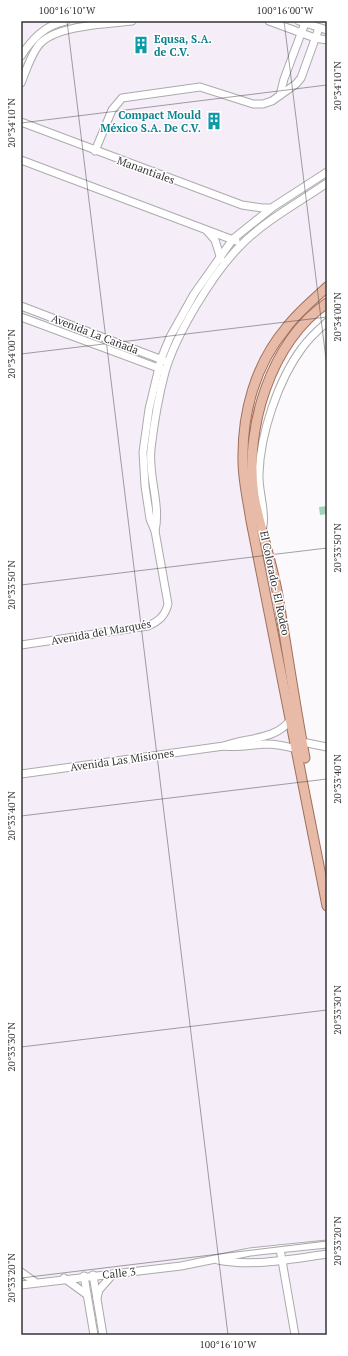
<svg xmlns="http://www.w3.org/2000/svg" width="348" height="1356" font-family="'PT Serif',serif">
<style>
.built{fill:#f5eef8}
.green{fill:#a0d4b8}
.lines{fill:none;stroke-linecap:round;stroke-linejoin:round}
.minor-casing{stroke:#acaaad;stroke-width:9}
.major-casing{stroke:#a06f5b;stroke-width:11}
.minor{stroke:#fff;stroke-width:7}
.major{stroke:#e8bba8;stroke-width:9}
.ticks{fill:none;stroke:#363637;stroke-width:1;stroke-opacity:0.45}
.labels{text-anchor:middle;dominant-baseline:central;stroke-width:3;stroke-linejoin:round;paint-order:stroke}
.culture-label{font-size:11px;font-weight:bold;fill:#0d838f;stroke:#fff;text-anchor:start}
.street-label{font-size:11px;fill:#363637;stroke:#fff}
.neatline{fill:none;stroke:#363637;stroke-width:1.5}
.ticks-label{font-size:10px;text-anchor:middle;fill:#363637}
</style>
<rect width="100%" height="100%" fill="#fbf9fc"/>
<polygon class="built" points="21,21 327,21 327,292 286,327 252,390 243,460 327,905 327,1335 21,1335"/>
<polygon class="green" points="327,506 327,514 320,515 319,507"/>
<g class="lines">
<g class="minor-casing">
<g id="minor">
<polyline points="269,21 315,38 327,40"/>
<polyline points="299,21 327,30"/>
<path d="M 21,56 C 32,39 45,25 66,21"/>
<path d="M 21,83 C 26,71 30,57 38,46 C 53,25 107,24 132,21"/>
<polyline points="280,95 284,79 305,23"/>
<polyline points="21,122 242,205 262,208 271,208"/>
<polyline points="95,151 112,110 122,98 200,87 253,104 263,104 272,101 296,84 301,78 319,28"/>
<polyline points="21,160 236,241"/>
<polyline points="207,231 215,240 221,259"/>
<polyline points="21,306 165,361"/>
<polyline points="21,317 161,369"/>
<path d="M 263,526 C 266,511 258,490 259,474 C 260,435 278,380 302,348 C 309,338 318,330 327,322"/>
<path d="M 155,531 C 161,504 148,477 151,449 C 154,423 158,398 165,372 C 176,334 213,273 241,245 C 266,220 298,203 327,183"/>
<path d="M 21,645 L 148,626 C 159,621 165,616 168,604 L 155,531 L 150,519 L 145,486 L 143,452 L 149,409 L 161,359 L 170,337 L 194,294 L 233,239 L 273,207 L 327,172"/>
<polyline points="302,742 327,747"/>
<path d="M 224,746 C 238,748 250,745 265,744 C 276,744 286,746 297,749"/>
<path d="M 21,774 L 224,746 C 246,737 276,741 291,719"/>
<polyline points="280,1249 295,1335"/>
<path d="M 218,1260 C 253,1267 292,1259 327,1254"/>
<polyline points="21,1272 35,1282"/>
<polyline points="93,1275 103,1335"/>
<polyline points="84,1276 94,1335"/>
<polyline points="64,1278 86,1294"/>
<polyline points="21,1285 181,1266 250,1252 327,1244"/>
<polyline points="97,1298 99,1290 113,1274"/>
</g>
</g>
<g class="major-casing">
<g id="major">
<path d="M 327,287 C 313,300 297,313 286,328 C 255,365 242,413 243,461 C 243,481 248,501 251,521 L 327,906"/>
<path d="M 305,758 C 295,704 287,650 278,596 C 272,562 260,529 254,496 C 244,429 270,343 327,303"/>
</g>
</g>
<use href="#minor" class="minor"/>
<use href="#major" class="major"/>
</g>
<path class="ticks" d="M 67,21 L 228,1335M 284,21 L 327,367M 21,123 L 327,85M 21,354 L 327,317M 21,585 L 327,548M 21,816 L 327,779M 21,1047 L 327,1010M 21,1278 L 327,1241"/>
<defs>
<g id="building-bare" transform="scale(1.38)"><path d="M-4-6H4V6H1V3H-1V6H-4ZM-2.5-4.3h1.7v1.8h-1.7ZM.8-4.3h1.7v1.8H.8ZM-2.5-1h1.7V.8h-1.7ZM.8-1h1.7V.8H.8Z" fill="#0f9aa8" stroke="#fff" stroke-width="2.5" paint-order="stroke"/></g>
</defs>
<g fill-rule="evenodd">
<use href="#building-bare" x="141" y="45"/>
<use href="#building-bare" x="214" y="121"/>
</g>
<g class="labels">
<g class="culture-label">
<text x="154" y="39">Equsa, S.A.<tspan x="154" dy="13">de C.V.</tspan></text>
<text x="201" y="115" text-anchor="end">Compact Mould<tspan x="201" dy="13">México S.A. De C.V.</tspan></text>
</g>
<g class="street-label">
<text transform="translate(146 170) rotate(20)">Manantiales</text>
<text transform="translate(95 334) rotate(21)">Avenida La Cañada</text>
<text transform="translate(275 583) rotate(78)">El Colorado- El Rodeo</text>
<text transform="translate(101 632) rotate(-10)">Avenida del Marqués</text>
<text transform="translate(122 760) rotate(-8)">Avenida Las Misiones</text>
<text transform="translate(119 1273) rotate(-6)">Calle 3</text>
</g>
</g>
<rect width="348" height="1356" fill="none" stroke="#ffffff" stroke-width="44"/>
<rect x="22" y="22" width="304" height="1312" class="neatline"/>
<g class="ticks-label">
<text x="67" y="14">100°16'10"W</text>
<text x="285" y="14">100°16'00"W</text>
<text transform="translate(337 86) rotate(-90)" y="4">20°34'10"N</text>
<text transform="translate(11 123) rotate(-90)" y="4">20°34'10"N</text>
<text transform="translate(337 317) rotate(-90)" y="4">20°34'00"N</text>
<text transform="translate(11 354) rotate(-90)" y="4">20°34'00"N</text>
<text transform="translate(337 548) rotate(-90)" y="4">20°33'50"N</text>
<text transform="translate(11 585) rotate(-90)" y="4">20°33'50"N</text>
<text transform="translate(337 779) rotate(-90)" y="4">20°33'40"N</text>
<text transform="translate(11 816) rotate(-90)" y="4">20°33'40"N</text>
<text transform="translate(337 1010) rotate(-90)" y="4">20°33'30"N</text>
<text transform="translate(11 1047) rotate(-90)" y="4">20°33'30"N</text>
<text transform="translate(337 1241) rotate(-90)" y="4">20°33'20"N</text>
<text transform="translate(11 1278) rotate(-90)" y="4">20°33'20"N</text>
<text x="228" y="1348">100°16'10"W</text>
</g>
</svg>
